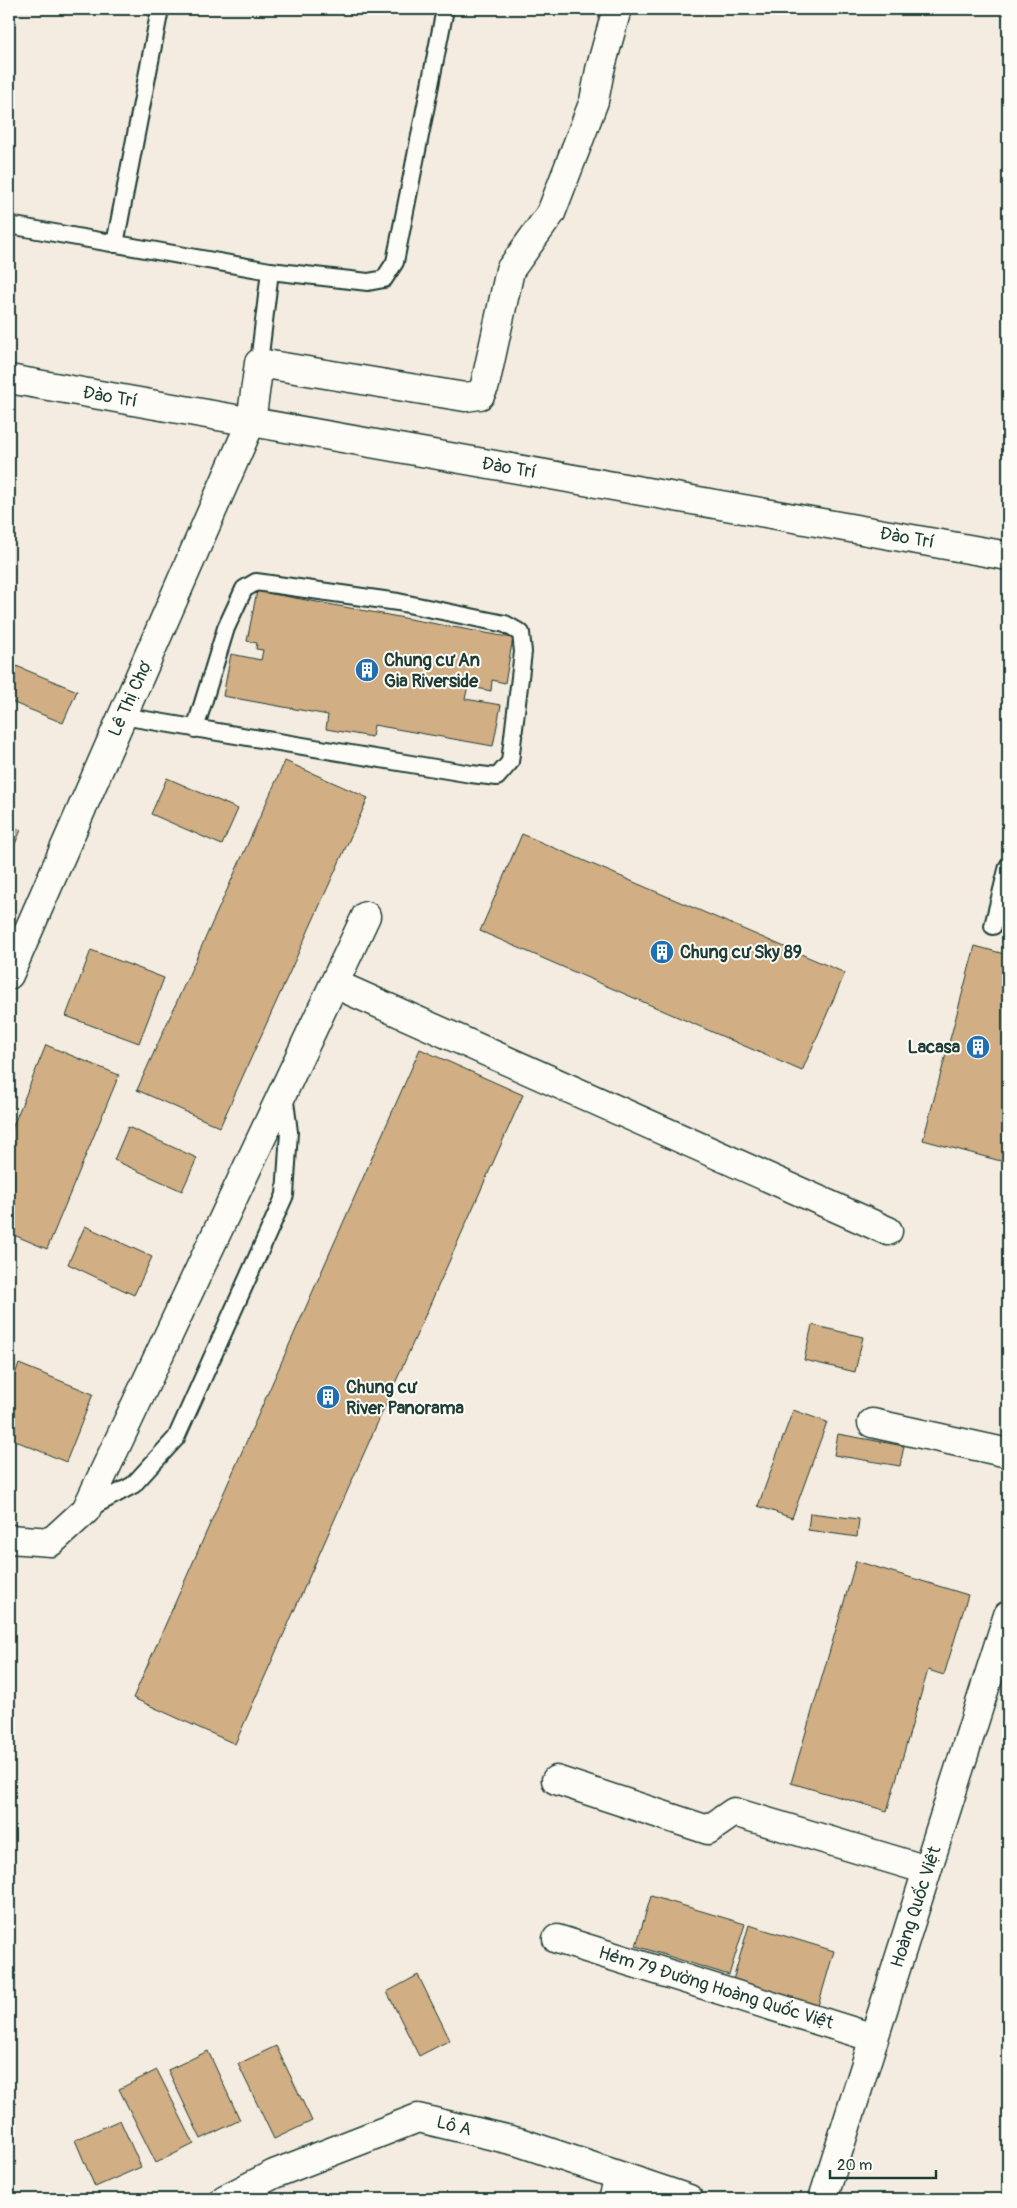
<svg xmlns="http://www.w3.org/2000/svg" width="1017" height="2208" font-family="Pangolin,sans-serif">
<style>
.building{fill:#d1ae84;stroke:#1f3d34}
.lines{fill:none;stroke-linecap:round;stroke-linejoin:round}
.lane-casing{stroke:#1f3d34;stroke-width:20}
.street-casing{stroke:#1f3d34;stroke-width:31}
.secondary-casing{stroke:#1f3d34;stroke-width:31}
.lane{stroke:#fdfcf7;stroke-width:16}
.street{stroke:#fdfcf7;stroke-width:28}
.secondary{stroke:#fdfcf7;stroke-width:28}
.labels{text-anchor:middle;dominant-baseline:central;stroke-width:4;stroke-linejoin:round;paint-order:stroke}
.street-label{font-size:18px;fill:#1f3d34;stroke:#fdfcf7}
.poi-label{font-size:18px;font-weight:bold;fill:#1f3d34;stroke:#fdfcf7;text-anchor:start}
</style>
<rect width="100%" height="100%" fill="#f4ece0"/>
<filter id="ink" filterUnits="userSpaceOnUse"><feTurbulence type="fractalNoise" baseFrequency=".02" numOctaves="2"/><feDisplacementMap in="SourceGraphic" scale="10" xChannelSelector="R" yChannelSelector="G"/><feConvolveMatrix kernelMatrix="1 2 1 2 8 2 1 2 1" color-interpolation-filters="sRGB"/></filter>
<g filter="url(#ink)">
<g class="building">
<polygon points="257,591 513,638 505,683 492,680 491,691 468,686 465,699 501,705 493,746 374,725 372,737 326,729 328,715 223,696 231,654 261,660 263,650 256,649 257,643 247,641"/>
<polygon points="9,663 77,691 63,723 9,701"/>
<polygon points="285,761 368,798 220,1127 137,1090"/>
<polygon points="167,778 238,809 222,845 151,814"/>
<polygon points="9,825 21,830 9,858"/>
<polygon points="522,834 845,973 802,1071 480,931"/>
<polygon points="975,946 1008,955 1008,1163 923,1140"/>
<polygon points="91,950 164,978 139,1043 66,1016"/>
<polygon points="46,1045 119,1075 47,1249 9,1233 9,1136"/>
<polygon points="420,1049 523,1095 235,1744 133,1698"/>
<polygon points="128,1127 197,1158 182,1191 114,1160"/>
<polygon points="85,1226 152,1257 134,1295 68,1264"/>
<polygon points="812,1325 863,1337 855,1372 804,1360"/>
<polygon points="19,1364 93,1394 66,1462 9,1438 9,1389"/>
<polygon points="793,1410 827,1422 792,1518 758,1506"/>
<polygon points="838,1434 904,1446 900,1466 834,1455"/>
<polygon points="810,1513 859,1519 857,1537 808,1530"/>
<polygon points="856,1561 968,1595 944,1675 928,1670 887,1811 791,1783"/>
<polygon points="651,1896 745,1924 729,1975 636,1946"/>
<polygon points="749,1925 834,1951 818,2006 733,1980"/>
<polygon points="418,1975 450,2040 419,2056 387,1992"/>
<polygon points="276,2046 312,2121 274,2139 238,2064"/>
<polygon points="208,2051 240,2120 201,2139 168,2070"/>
<polygon points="157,2070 194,2144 156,2163 119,2089"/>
<polygon points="120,2120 141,2167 95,2187 75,2140"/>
</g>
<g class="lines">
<g class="lane-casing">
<g id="lane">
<polyline points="9,225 270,271"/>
<polyline points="115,244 160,9"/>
<polyline points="259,363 270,271 368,282 384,279 395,262 445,9"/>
<polyline points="122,716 471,774 497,777 510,762 523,652 521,633 505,624 398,602 256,582 244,589 226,628 195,729"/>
<polyline points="993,926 1008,866"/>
<polyline points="88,1509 133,1485 176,1438 285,1195 289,1132 284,1094"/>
</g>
</g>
<g class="street-casing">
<g id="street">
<polyline points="9,975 251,422 259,363 465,397 480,395 485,385 510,270 551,213 594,101 600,70 617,9"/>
<polyline points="335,984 888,1231"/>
<polyline points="872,1423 1008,1453"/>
<polyline points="9,1539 51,1542 86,1510 366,916"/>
<polyline points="556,1780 708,1830 734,1812 927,1870"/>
<polyline points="557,1939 874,2038"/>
<polyline points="225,2199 274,2174 418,2118 519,2142 689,2199"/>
<polyline points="613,2199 619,2177"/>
</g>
</g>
<g class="secondary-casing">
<g id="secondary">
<polyline points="9,379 1008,556"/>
<polyline points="823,2199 1008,1615"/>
</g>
</g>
<use href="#lane" class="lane"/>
<use href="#street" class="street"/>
<use href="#secondary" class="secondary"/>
</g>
</g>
<defs>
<g id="building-disc" transform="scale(1.25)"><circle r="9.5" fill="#1f6fb2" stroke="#fdfcf7"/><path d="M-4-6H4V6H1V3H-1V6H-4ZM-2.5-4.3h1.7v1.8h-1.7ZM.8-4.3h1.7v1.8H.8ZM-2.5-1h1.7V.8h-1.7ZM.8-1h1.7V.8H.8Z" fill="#fff"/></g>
</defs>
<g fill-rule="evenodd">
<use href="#building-disc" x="367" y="670"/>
<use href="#building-disc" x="662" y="952"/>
<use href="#building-disc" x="978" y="1047"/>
<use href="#building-disc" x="328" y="1397"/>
</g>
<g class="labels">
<g class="street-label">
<text transform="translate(110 397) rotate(10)">Đào Trí</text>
<text transform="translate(509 468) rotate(10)">Đào Trí</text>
<text transform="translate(907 538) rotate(10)">Đào Trí</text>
<text transform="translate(130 699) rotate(-66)">Lê Thị Chợ</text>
<text transform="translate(916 1907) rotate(-72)">Hoàng Quốc Việt</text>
<text transform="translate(716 1988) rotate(17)">Hẻm 79 Đường Hoàng Quốc Việt</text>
<text transform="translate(454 2126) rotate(14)">Lô A</text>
</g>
<g class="poi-label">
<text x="384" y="660">Chung cư An<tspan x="384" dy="21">Gia Riverside</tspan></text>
<text x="680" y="952">Chung cư Sky 89</text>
<text x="960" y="1047" text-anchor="end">Lacasa</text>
<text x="346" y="1387">Chung cư<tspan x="346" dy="21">River Panorama</tspan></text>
</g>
</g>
<rect width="1017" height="2208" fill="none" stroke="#fdfcf7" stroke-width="30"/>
<rect x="15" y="15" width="987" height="2178" fill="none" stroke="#1f3d34" stroke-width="2" filter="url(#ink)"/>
<path d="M830 2170v8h106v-8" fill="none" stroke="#1f3d34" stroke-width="2.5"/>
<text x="837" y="2170" font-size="15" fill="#1f3d34" stroke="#fdfcf7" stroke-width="4" paint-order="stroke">20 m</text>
</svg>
